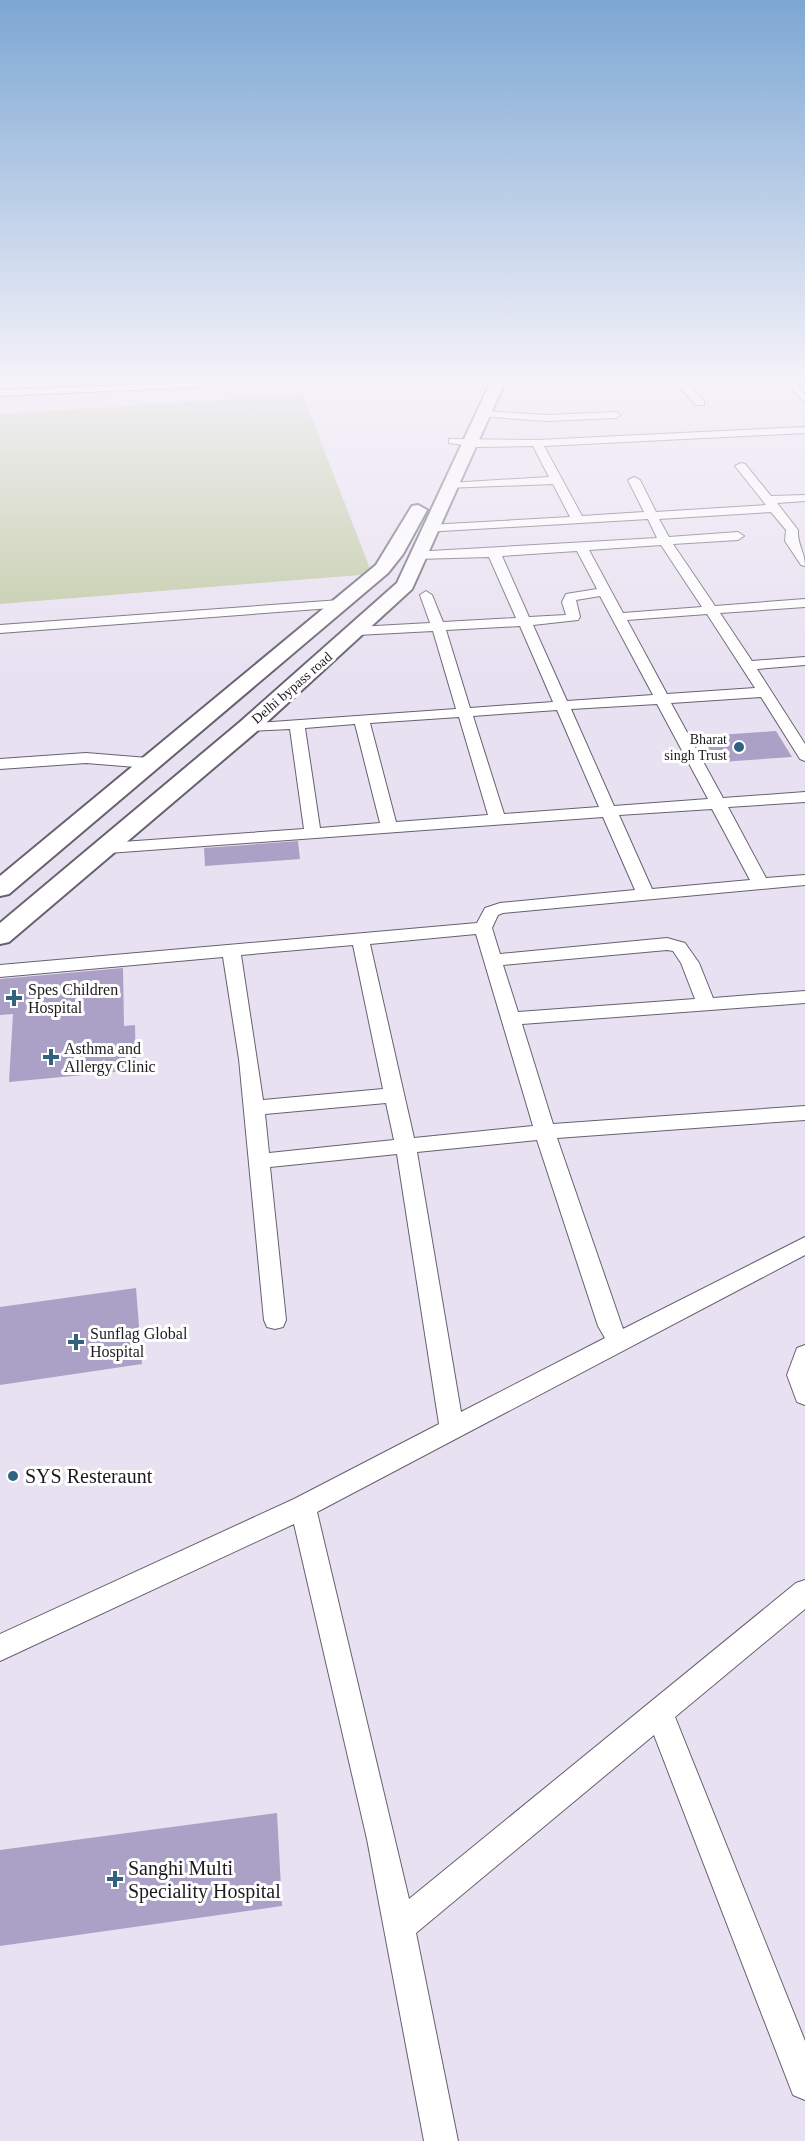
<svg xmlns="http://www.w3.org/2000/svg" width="805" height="2141" viewBox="0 0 805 2141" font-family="'Times New Roman',serif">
<rect width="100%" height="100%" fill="#e8e1f1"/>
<!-- green -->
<path fill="#bfc9a1" d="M303 395 372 574 0 604V414Z"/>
<!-- building -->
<path fill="#aba1c7" d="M776 731 792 757 707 763 692 737Z
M298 841 300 859 205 866 204 848Z
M123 968 124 1026 135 1025 136 1070 9 1082 13 1014 0 1015V979Z
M136 1288 142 1364 0 1385V1307Z
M277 1813 282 1906 0 1946V1850Z"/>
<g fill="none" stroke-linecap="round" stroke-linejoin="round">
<!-- street casing -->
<g stroke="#67616f" stroke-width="2">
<path id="street" d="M547 375H588L583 378 551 379Z
M669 375H679L704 401V405H696Z
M778 375H788L805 394V403Z
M202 382 203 384 198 387 0 396V390Z
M483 411 547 415 616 412 621 415 616 418 547 421 479 416 478 414Z
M805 427V433L544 446 582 516 644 512 628 480 634 477 640 480 656 512 766 505 735 466 741 463 745 464 771 496 805 495V501L777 503 798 530C797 544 805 552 805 566L801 565 785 541 786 530 771 512 659 519 669 537 738 532 744 536 738 540 673 544 715 606 805 599V607L720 613 752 661 805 657V665L757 669 805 744V761L800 759 761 697 671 703 723 798 805 792V802L728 807 766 878 805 875V885L503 913 498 915 492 928 500 954 667 938 685 943 699 963 713 998 805 991V1003L522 1024 553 1124 805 1106V1120L557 1138 623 1329 805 1237V1255L317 1512 409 1899 796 1583 805 1580V1609L675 1717 805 2041V2100L793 2095 654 1735 416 1933 458 2141H424L367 1839 294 1524 0 1661V1634L294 1499 439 1424 397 1154 270 1167 286 1320 283 1327 275 1329 267 1327 264 1320 239 1059 223 957 0 977V965L477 923 485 908 500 903 635 890 603 817 108 853 100 848 108 843 304 829 290 729 248 731 241 727 243 724 456 709 433 631 357 635 350 631 357 627 430 623 420 595 426 591 432 595 443 622 516 618 489 557 417 559 413 558V552L657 538 648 519 424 532 422 529 428 525 570 517 553 484 445 488V484L449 483 549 477 533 446 477 447 449 443V439L537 440ZM661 545 702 607 623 613 589 550ZM577 551 597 589 566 594 562 602 566 615 529 617 502 556ZM600 596 653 695 567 701 533 625 578 620 580 617 576 600ZM707 614 755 688 667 694 627 620ZM520 626 553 702 470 708 446 630ZM657 704 708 799 614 806 571 709ZM557 710 599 807 504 814 473 716ZM459 717 488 815 396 822 370 723ZM355 724 380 823 320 828 305 728ZM712 809 750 880 652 889 619 815ZM476 934 533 1126 414 1138 370 944ZM353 945 383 1089 263 1100 241 955ZM667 950 673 951 681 963 695 999 518 1012 503 965ZM386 1103 394 1140 269 1153 265 1114ZM537 1140 598 1326 605 1338 461 1412 417 1152Z
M340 600 347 604 345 607 0 633V625Z
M86 753 148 758 156 763 148 768 86 763 0 769V759Z
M805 1345V1405L797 1402 787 1375 797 1348Z"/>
</g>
<!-- secondary casing -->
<g stroke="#67616f" stroke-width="4">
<path id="secondary" d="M494 375H508L412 589 256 732 9 942 0 944V923L240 722 397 583Z
M418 505 427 510 403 554 388 573 9 894 0 896V876L376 565 412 506Z"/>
</g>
<!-- street -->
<use href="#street" fill="#fff" fill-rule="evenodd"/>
<!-- secondary -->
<use href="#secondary" fill="#fff" fill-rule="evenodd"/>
</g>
<!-- sky -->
<linearGradient id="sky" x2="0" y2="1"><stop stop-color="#7ca7d3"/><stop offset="0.56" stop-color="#f5f2f9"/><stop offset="1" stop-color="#f5f2f9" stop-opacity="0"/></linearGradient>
<rect width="805" height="674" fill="url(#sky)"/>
<!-- markers -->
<g fill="#316280" stroke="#fff" stroke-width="2">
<circle cx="739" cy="747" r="6"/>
<path d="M11 989h6v6h6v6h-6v6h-6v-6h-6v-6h6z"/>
<path d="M48 1048h6v6h6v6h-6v6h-6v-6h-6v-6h6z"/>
<path d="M73 1333h6v6h6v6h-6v6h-6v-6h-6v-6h6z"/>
<circle cx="13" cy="1476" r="6"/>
<path d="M112 1870h6v6h6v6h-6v6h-6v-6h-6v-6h6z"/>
</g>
<g text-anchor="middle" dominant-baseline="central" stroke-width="6" stroke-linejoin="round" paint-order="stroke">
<!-- far-street labels -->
<g font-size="14" fill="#1c1a1f" stroke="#fff">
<text transform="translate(292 688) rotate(-41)">Delhi bypass road</text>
</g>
<!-- far-poi labels -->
<g font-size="14" fill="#1c1a1f" stroke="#fff" text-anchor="end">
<text x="727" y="739">Bharat<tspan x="727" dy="16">singh Trust</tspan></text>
</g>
<!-- poi labels -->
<g font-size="16" fill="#1c1a1f" stroke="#fff" text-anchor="start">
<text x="28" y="989">Spes Children<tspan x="28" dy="18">Hospital</tspan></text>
<text x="64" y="1048">Asthma and<tspan x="64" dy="18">Allergy Clinic</tspan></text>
<text x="90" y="1333">Sunflag Global<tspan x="90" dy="18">Hospital</tspan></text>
</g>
<!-- near-poi labels -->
<g font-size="20" fill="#1c1a1f" stroke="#fff" text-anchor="start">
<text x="25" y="1476">SYS Resteraunt</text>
<text x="128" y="1868">Sanghi Multi<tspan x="128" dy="23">Speciality Hospital</tspan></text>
</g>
</g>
</svg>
